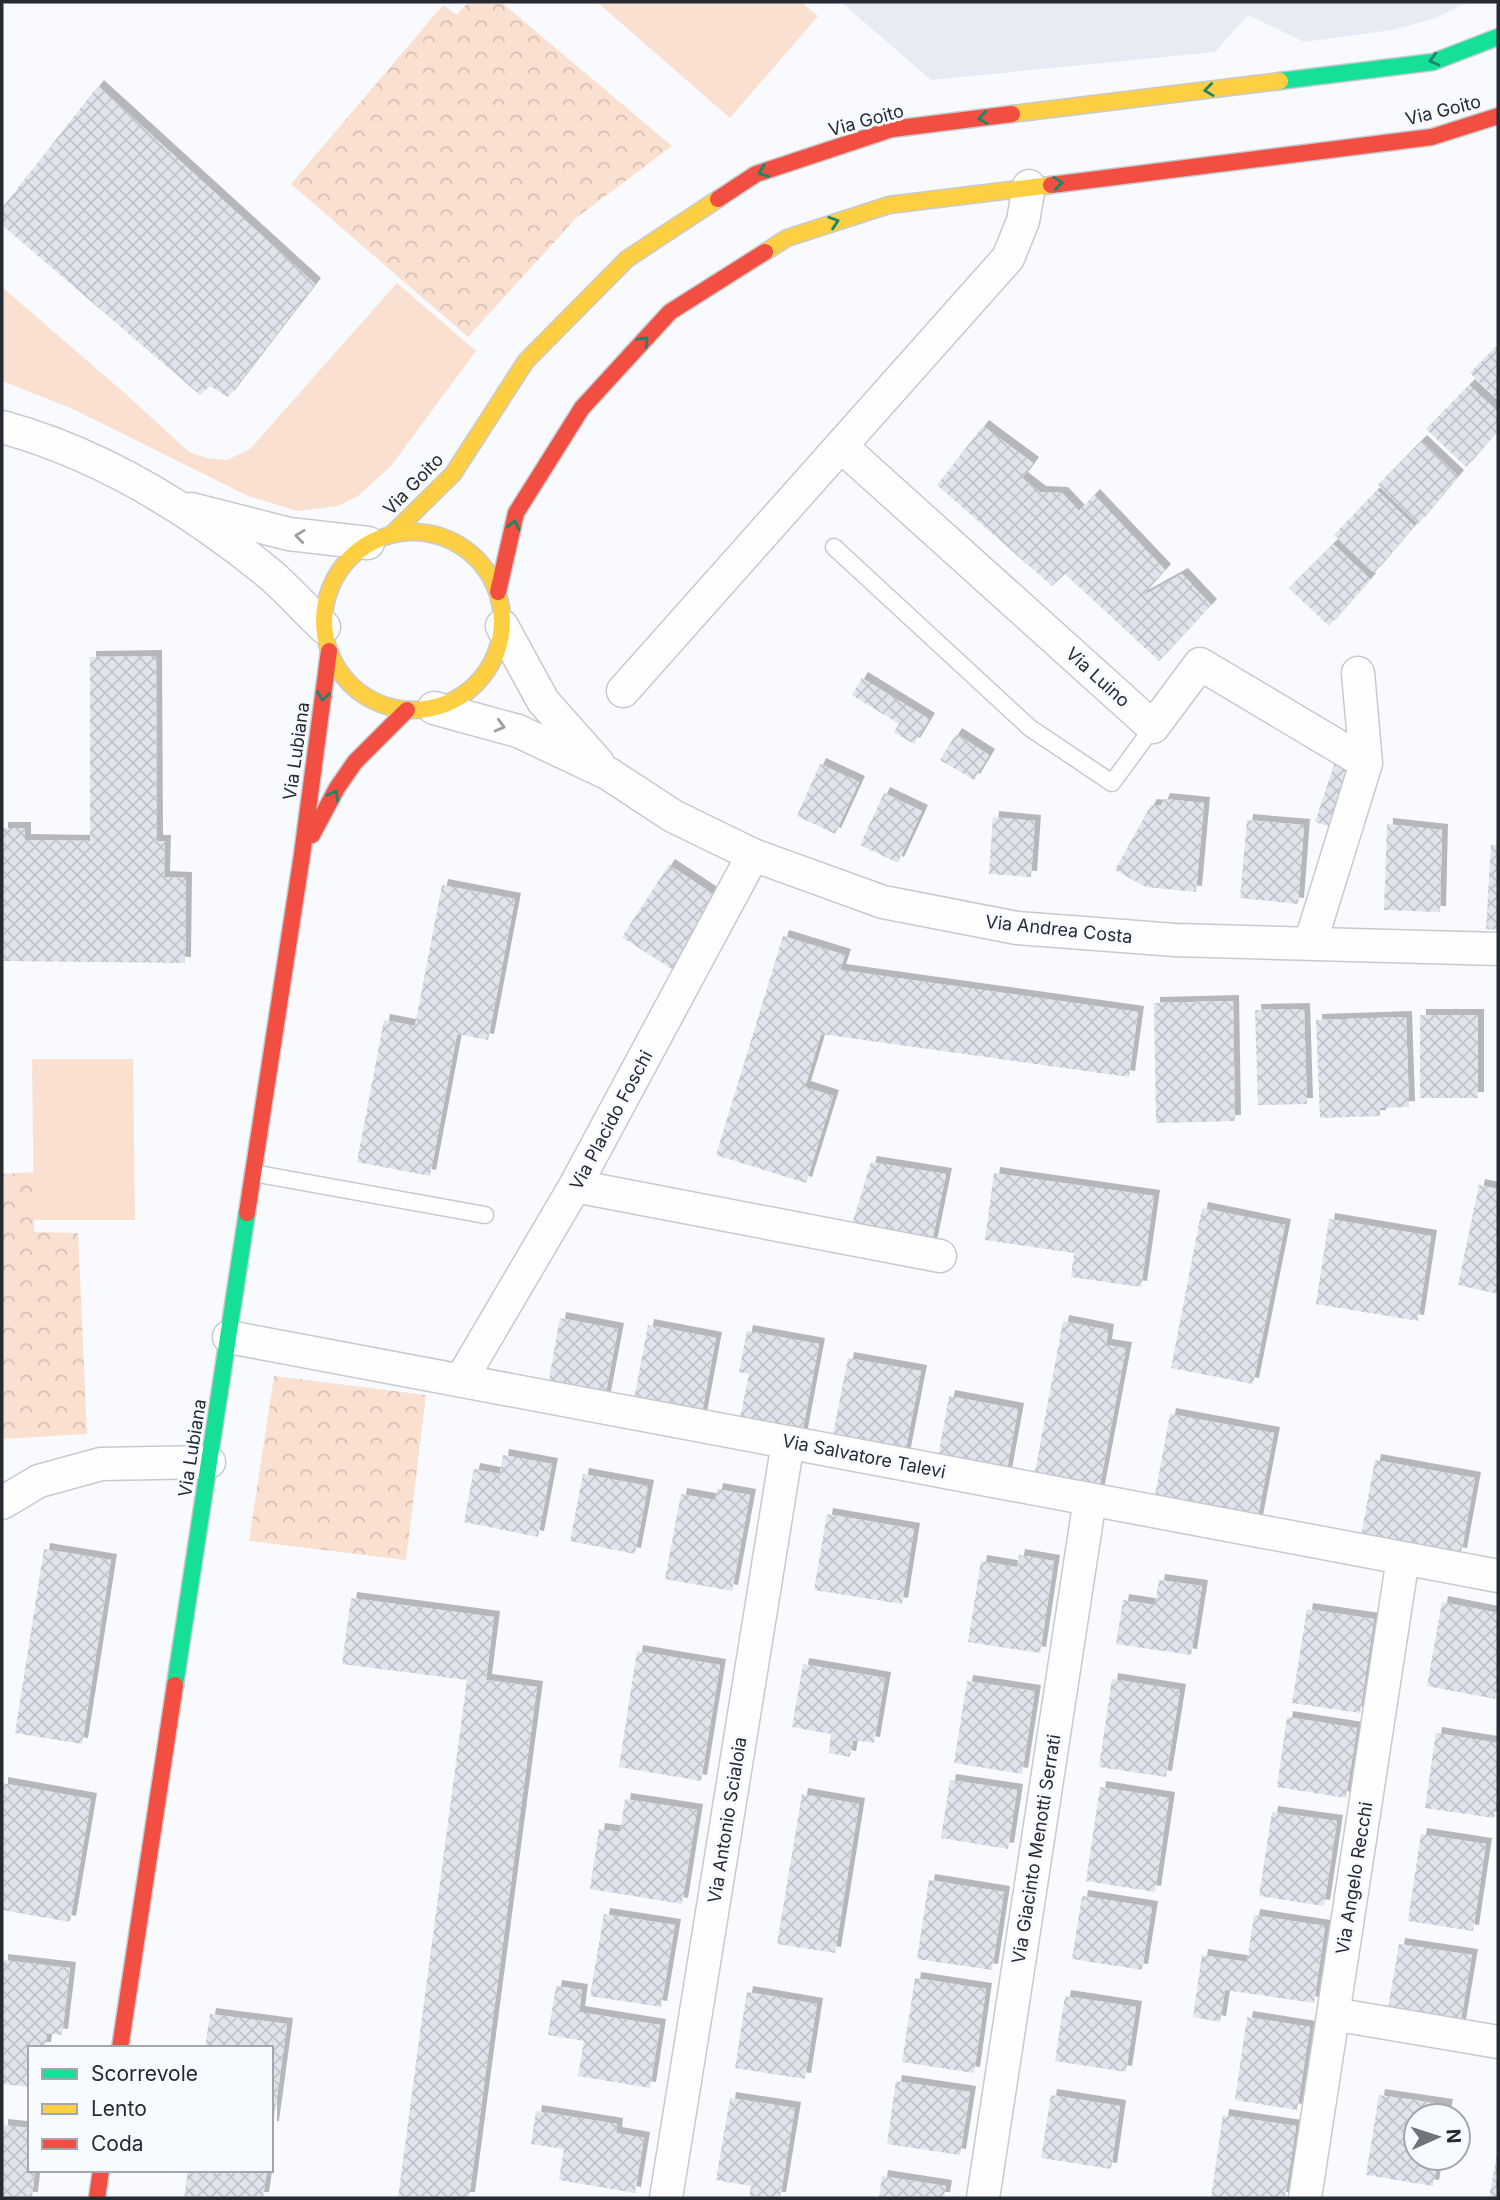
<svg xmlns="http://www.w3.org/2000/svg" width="1500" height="2200" viewBox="0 0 1500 2200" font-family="Inter,sans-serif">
<defs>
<pattern id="park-crowns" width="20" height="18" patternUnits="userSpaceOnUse" patternTransform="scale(1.75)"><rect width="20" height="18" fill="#fae0d0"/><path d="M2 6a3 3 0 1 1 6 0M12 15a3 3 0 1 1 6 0" fill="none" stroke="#d6c0b3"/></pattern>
<pattern id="building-cross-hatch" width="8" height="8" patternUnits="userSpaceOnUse" patternTransform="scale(1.75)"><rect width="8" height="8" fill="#e0e4eb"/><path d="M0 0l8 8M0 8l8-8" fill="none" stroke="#c0c4ca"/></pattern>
<filter id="shadow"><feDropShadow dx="6" dy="-6" stdDeviation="0" flood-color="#0004"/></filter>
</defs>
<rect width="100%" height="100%" fill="#f8fafd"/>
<!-- built -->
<path fill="#e7ecf4" d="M841 2H1469L1433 19 1392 30 1304 42 1248 15 1215 52 931 80Z"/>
<!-- grass -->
<path fill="#fae0d0" d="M597 2H801L818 16 730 118Z
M397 283 476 351 391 466 358 496 338 506 298 511 248 496 71 408 2 381V287L128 396 189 452 206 458 227 460 250 449Z
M32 1059H133L135 1220H34Z"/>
<!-- park -->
<path fill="url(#park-crowns)" d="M468 2H501L672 146 576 218 468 337 291 184 443 5 457 15Z
M34 1172V1232L78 1233 87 1434 2 1439V1174Z
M274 1376 426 1395 406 1560 249 1541Z"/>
<!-- building -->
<path fill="url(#building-cross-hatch)" filter="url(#shadow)" d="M98 86 315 284 228 397 210 386 200 395 2 225V208Z
M1498 345V400L1470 373Z
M1469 385 1498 412V430L1466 467 1426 429Z
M983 426 1033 463 1022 478 1040 492 1062 493 1079 511 1094 495 1165 570 1142 596 1182 574 1211 605 1159 661 1065 574 1052 586 937 485Z
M1421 441 1458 476 1418 524 1378 485Z
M1377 490 1414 526 1374 573 1334 535Z
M1333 544 1370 579 1329 626 1289 588Z
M156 656 157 841H165L164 877 186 878 185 963 2 961V828H25V840L90 841V657Z
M862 678 929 719 914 744 894 732 899 724 852 695Z
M956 734 989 755 974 780 940 760Z
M1335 762 1361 778 1343 831 1315 822Z
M820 764 859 782 835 834 797 816Z
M884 793 922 811 898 863 860 845Z
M1164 799 1204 803 1196 892 1146 887 1115 870 1151 805 1161 806Z
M993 817 1035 821 1031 877 989 874Z
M1247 820 1304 825 1298 904 1240 898Z
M1387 824 1442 830 1440 912 1384 910Z
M1491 845H1498V930L1486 929Z
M669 865 719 898 673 970 622 937Z
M442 885 515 899 488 1040 457 1034 430 1176 357 1162 384 1020 415 1026Z
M783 936 845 955 840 970 1138 1012 1129 1077 821 1034 805 1087 833 1096 806 1183 716 1155Z
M1233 1001 1235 1121 1156 1123 1154 1003Z
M1304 1009 1307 1104 1258 1105 1255 1010Z
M1420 1015H1478V1098H1420Z
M1406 1017 1409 1107 1380 1108V1116L1320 1118 1316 1020Z
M871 1162 946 1174 929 1256 847 1241Z
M994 1173 1154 1196 1141 1287 1071 1277 1074 1253 985 1240Z
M1479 1185 1498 1189V1294L1458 1285Z
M1202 1208 1285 1225 1253 1384 1171 1368Z
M1329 1219 1431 1236 1418 1321 1316 1304Z
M560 1318 618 1329 604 1402 547 1391Z
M1063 1321 1108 1330 1106 1345 1126 1348 1097 1500 1032 1488Z
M648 1325 716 1338 700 1423 632 1410Z
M747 1331 819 1344 801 1439 740 1418 749 1374 739 1372Z
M848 1358 921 1371 904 1458 831 1444Z
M949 1396 1018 1409 1005 1480 936 1468Z
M1170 1414 1274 1433 1257 1521 1154 1501Z
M503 1455 552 1464 538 1537 464 1522 474 1469 500 1474Z
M1375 1460 1475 1478 1461 1554 1361 1536Z
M583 1474 648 1486 635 1554 570 1541Z
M717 1489 750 1495 732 1591 665 1579 681 1494 715 1500Z
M827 1514 914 1529 902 1604 814 1590Z
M44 1549 111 1560 82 1744 15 1733Z
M1019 1555 1054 1561 1040 1653 968 1642 981 1561 1017 1567Z
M1159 1580 1202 1586 1191 1655 1116 1644 1123 1600 1155 1605Z
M351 1598 494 1617 486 1680 537 1687 469 2198H398L467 1680 342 1664Z
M1442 1602 1498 1613V1681L1495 1699 1427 1686Z
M1307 1609 1374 1619 1360 1713 1292 1703Z
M637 1651 720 1665 701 1781 619 1767Z
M803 1664 885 1678 874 1743 853 1740 850 1757 829 1753 831 1734 792 1727Z
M1112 1679 1180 1690 1166 1777 1099 1767Z
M967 1681 1035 1691 1022 1774 954 1763Z
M1287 1717 1357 1728 1346 1798 1277 1787Z
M1436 1733 1498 1743V1787L1494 1818 1425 1808Z
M950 1780 1017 1790 1008 1849 941 1838Z
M2 1783 91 1799 70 1922 2 1910Z
M1100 1787 1169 1798 1155 1892 1086 1881Z
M802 1794 859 1804 835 1953 777 1944Z
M625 1799 697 1810 682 1904 590 1889 599 1829 620 1832Z
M1272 1812 1337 1821 1324 1906 1259 1896Z
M1421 1834 1486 1844 1473 1931 1408 1921Z
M929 1880 1004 1892 992 1970 917 1959Z
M1082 1896 1152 1907 1142 1970 1072 1959Z
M604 1914 675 1925 661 2007 590 1996Z
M1254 1915 1325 1926 1314 2003 1225 1990 1220 2022 1193 2017 1202 1955 1247 1962Z
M1399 1944 1472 1955 1460 2025 1387 2014Z
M2 1960 70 1968 62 2035 47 2033 45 2048H30V2087L2 2084Z
M915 1978 986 1989 974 2073 902 2062Z
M556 1986 582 1990 579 2012 660 2025 650 2088 578 2076 584 2041 548 2035Z
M747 1992 817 2004 805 2079 735 2068Z
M1065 1996 1136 2007 1126 2072 1055 2061Z
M210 2014 287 2024 273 2127H271V2048H205Z
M1247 2017 1310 2027 1297 2110 1235 2100Z
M896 2081 970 2092 960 2155 887 2144Z
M1051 2095 1120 2106 1111 2169 1041 2158Z
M1379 2095 1447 2105 1445 2116H1416V2158H1438L1433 2186 1366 2175Z
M730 2098 795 2108 780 2198 749 2197 751 2186 716 2180Z
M536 2111 617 2124 616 2133 644 2138 635 2193 559 2180 564 2149 531 2144Z
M1223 2115 1296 2126 1285 2198H1211Z
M2 2125 30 2128V2170H35L32 2198H2Z
M1497 2154 1498 2198H1489Z
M188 2170H267L263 2198H184Z
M882 2176 946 2186 944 2198H879Z"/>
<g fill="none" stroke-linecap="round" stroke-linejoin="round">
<!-- lane casing -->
<g stroke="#c6cacf" stroke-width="19">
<path id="lane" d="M834 547 1030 728 1112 783 1153 727
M253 1173 485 1215"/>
</g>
<!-- street casing -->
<g stroke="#c6cacf" stroke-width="35">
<path id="street" d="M2 427C101 454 192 510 271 575 289 591 306 610 324 627
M841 446 1153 727 1200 664 1366 763
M191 509 289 534 368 543
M502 626 543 701 598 763
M623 691 1008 258 1023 221 1029 186
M434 708 518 731 609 774 673 816 753 855 883 902 1017 928 1175 940 1498 949
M1310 944 1366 763 1358 673
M575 1186 940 1256
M229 1337 1498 1576
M461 1380 575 1186 753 855
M2 1503 39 1481 101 1464 209 1462
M1333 2014 1498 2042
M666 2198 788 1442
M983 2198 1090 1499
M1305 2198 1403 1558"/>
</g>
<!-- fast casing -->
<g stroke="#c6cacf" stroke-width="19">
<path id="fast" d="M1280 81 1433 62 1498 37
M175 1685 247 1213"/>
</g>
<!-- slow casing -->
<g stroke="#c6cacf" stroke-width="19">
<path id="slow" d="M1012 114 1280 81
M765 252 787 238 889 205 1051 185
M324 621a89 89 0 1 1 178 0a89 89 0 1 1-178 0Z
M393 533 453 474 526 361 627 259 718 199"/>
</g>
<!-- jam casing -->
<g stroke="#c6cacf" stroke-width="19">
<path id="jam" d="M1051 185 1432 137 1498 116
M718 199 756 174 892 129 1012 114
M498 592 516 513 582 408 670 312 765 252
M312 835 337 788 355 762 407 710
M247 1213 302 855 329 651
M120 2048 175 1685
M97 2198 101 2170"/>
</g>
<!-- lane -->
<use href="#lane" stroke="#fefeff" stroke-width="16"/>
<!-- street -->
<use href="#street" stroke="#fefeff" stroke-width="32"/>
<!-- fast -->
<use href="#fast" stroke="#16e098" stroke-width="16"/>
<!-- slow -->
<use href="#slow" stroke="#ffcf43" stroke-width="16"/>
<!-- jam -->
<use href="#jam" stroke="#f24e42" stroke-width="16"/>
</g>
<!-- one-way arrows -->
<defs><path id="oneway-chevron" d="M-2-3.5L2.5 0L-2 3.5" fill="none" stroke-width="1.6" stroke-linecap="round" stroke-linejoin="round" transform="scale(1.75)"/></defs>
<g stroke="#1e8566">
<use href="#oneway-chevron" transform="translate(1434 60) rotate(165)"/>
<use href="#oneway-chevron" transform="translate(1209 90) rotate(173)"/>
<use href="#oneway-chevron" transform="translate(983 118) rotate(173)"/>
<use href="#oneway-chevron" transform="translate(763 172) rotate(159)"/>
<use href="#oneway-chevron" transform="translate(1058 183) rotate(-7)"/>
<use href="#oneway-chevron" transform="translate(834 222) rotate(-18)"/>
<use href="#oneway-chevron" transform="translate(644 341) rotate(-47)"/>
<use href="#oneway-chevron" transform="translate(514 525) rotate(-77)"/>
<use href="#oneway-chevron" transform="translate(323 696) rotate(98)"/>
<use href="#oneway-chevron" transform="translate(334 795) rotate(-61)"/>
</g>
<g stroke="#9c9fa3">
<use href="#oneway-chevron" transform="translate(300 536) rotate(-173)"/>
<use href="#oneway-chevron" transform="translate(500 726) rotate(15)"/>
</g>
<g text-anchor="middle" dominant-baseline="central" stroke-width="6" stroke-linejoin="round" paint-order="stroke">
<!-- street labels -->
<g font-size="18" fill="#252a33" stroke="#f7fafe">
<text transform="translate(1443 110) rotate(-14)">Via Goito</text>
<text transform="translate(866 120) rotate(-15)">Via Goito</text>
<text transform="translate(413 484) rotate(-46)">Via Goito</text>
<text transform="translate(1098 677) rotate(42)">Via Luino</text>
<text transform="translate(296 751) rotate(-82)">Via Lubiana</text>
<text transform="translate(1059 929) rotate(6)">Via Andrea Costa</text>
<text transform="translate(611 1120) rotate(-62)">Via Placido Foschi</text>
<text transform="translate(192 1448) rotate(-81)">Via Lubiana</text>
<text transform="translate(864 1456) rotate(11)">Via Salvatore Talevi</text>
<text transform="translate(727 1820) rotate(-81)">Via Antonio Scialoia</text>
<text transform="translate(1036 1849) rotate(-81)">Via Giacinto Menotti Serrati</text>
<text transform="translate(1354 1878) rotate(-81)">Via Angelo Recchi</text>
</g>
</g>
<!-- border -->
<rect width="1500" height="2200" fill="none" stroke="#252a33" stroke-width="7"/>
<!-- legend -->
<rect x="28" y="2046" width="245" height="126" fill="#f7fafe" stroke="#a3a7ad" stroke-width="2"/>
<rect x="42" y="2069" width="35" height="10" fill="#16e098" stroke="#a3a7ad" stroke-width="2"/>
<text x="91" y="2081" font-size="21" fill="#252a33">Scorrevole</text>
<rect x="42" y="2104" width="35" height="10" fill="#ffcf43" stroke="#a3a7ad" stroke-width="2"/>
<text x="91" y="2116" font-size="21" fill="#252a33">Lento</text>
<rect x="42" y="2139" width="35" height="10" fill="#f24e42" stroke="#a3a7ad" stroke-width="2"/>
<text x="91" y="2151" font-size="21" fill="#252a33">Coda</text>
<!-- north arrow -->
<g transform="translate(1437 2137) rotate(87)"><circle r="33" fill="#f7fafe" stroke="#a3a7ad" stroke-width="2"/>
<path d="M0-5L12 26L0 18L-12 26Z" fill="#6f737a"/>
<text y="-10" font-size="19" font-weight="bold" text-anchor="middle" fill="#252a33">N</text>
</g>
</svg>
